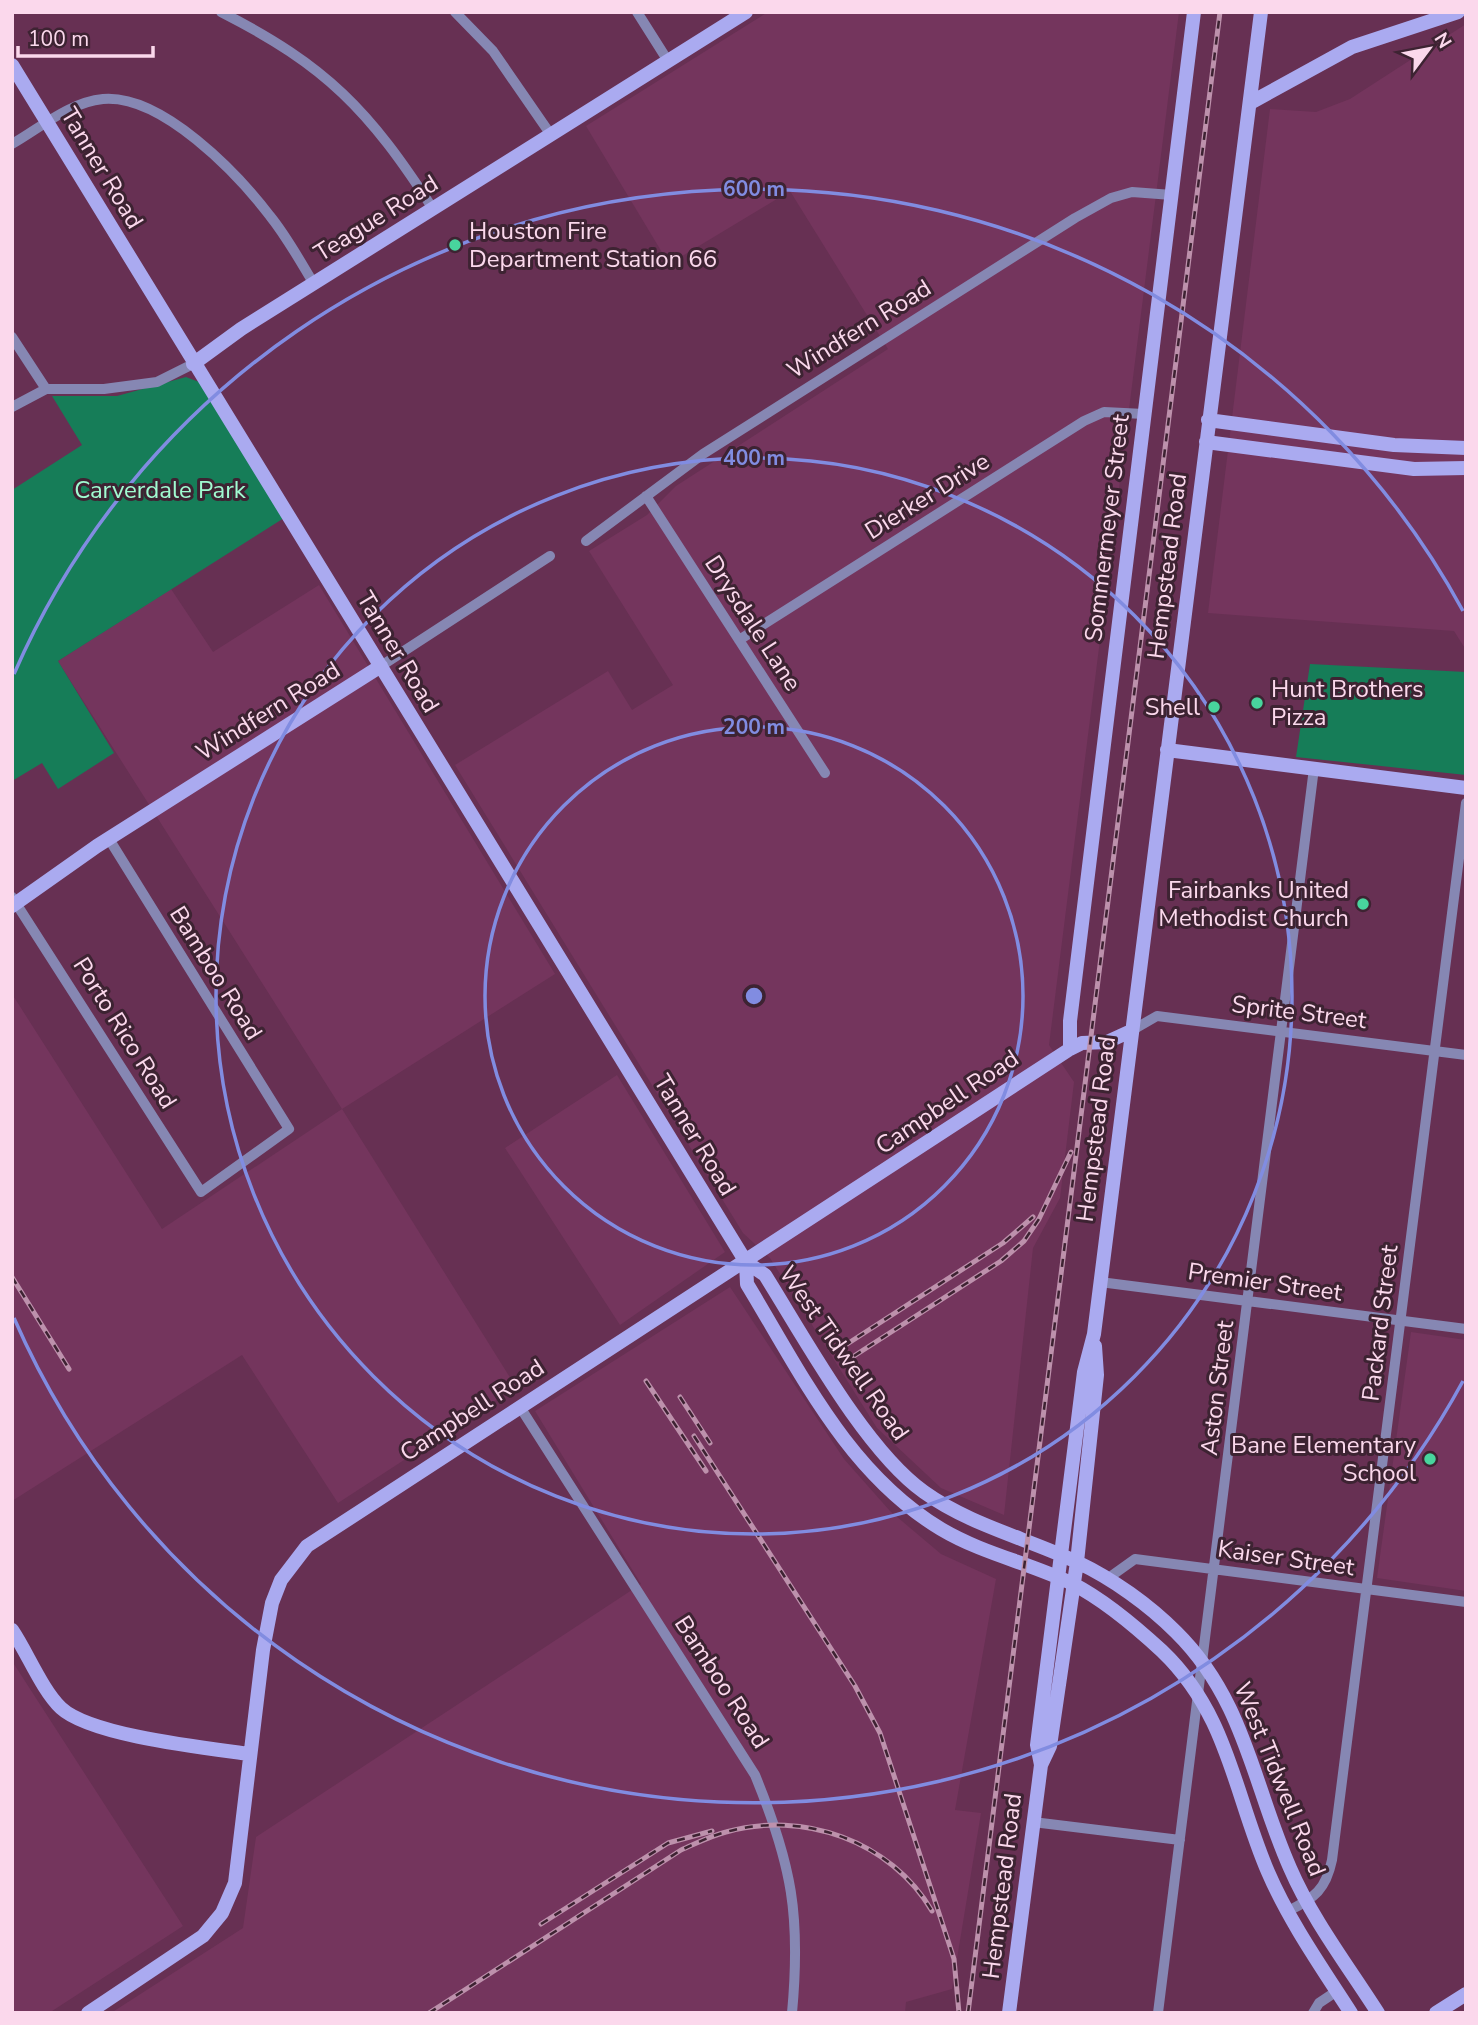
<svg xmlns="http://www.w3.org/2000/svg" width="1478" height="2025" viewBox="0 0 1478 2025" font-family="'Nunito Sans',sans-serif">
<rect width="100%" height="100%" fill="#673053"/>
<!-- built -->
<path fill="#74355d" d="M768 12H1179L1049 1045 1074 1082 1060 1198 1033 1248 1004 1515 941 1488 877 1428 770 1258 743 1233 455 765 608 671 632 710 673 685 589 551 647 515 676 486 888 349 790 191 669 264 586 126Z
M1466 24V650L1454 631 1208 613 1270 109 1316 112 1350 99Z
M319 585 555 974 342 1109 516 1387 338 1503 242 1355 12 1501V994L162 1229 342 1109 58 661 171 589 213 652Z
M617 1075 725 1252 620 1325 505 1148Z
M730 1287 844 1459 890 1511 941 1554 996 1579 955 1810 981 1813 952 1989 906 2002 905 2013H111L243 1928 256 1837 641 1584 535 1411Z
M1411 1332 1466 1340V1591L1377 1578Z
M12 1661 183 1926 49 2013H12Z"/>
<!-- green -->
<path fill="#167d58" d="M186 377 199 382 284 518 58 661 114 753 58 789 42 763 12 781V490L82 445 52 396H117Z
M1310 664 1466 672V775L1296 757Z"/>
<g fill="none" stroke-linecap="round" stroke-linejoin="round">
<!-- street -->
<path stroke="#8687b3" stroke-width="10" d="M221 12C327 66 369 110 433 209
M455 12 493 51 551 135
M637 12 668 61
M12 144C40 128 70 102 103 99 162 94 238 174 270 216 287 237 300 261 314 284
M12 337 46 389
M12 407 46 389H104L157 382 193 364
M646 496 825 773
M586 541 703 454 1075 218 1111 198 1132 192 1172 195
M739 640 1084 421 1104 412 1144 414
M381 666 550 556
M12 897 201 1192 289 1129 109 839
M1131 1031 1157 1016 1466 1055
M1100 1282 1466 1329
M520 1407 755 1775C792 1865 801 1916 792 2013
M1107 1579 1135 1559 1466 1602
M1033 1822 1180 1840
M1288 1911C1315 1898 1326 1889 1332 1860L1466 803
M1158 2013 1314 768
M1313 2013 1319 2003 1337 1991"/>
<!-- secondary -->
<path stroke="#aaaaf0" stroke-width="14" d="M12 65 746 1262 765 1275C804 1337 865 1450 924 1492 970 1525 1026 1538 1077 1562 1113 1579 1149 1605 1176 1632 1245 1700 1253 1785 1290 1868 1312 1919 1348 1966 1378 2013
M1250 103 1352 47 1458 12
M193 364 241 329 746 12
M1208 420 1394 445 1466 448
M1206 442 1414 469 1466 468
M1167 750 1466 788
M12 906 97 846 381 666
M1070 1049V1021L1194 12
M746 1262 747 1284C801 1373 848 1473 941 1529 983 1554 1030 1563 1073 1584 1104 1600 1136 1627 1162 1651 1228 1714 1234 1793 1268 1872 1289 1921 1322 1968 1351 2013
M12 1630C27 1652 42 1690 61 1708 91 1736 207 1748 250 1754
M1041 1765 1037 1745 1084 1372 1094 1334 1261 12
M88 2013 203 1936 222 1913 235 1883 263 1650 272 1603 281 1580 307 1546 1070 1049 1082 1043 1107 1042 1131 1031
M1009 2013 1041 1765 1050 1746 1077 1562 1097 1375 1095 1346
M1436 2013 1466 1994"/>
<!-- rail casing -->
<g stroke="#bd91ac" stroke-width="5">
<path id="rail" d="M12 1277 69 1369
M844 1346 1003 1243 1033 1217
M854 1356 1001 1261 1024 1241 1039 1219 1071 1152
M646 1381 706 1471
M680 1397 710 1443
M694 1436 855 1686 880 1733 954 1959 959 2013
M541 1924 668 1843 712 1831
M429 2013 681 1850C695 1844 710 1836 726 1832 803 1810 891 1841 932 1911
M968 2013 1220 12"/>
</g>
<!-- rail -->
<use href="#rail" stroke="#3d2332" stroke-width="2.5" stroke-dasharray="8" stroke-linecap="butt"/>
</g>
<!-- distance rings -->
<g fill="none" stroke="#818ce1" stroke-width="3.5">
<circle cx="754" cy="996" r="269"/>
<circle cx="754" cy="996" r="538"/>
<path d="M1463 1381A807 807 0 0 1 14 1318M14 674A807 807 0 0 1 1463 611"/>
</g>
<!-- markers -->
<g fill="#48d49d" stroke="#3d2332" stroke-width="2.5">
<circle cx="455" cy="245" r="7"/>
<circle cx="1257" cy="703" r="7"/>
<circle cx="1214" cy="707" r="7"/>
<circle cx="1363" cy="904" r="7"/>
<circle cx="1430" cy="1459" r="7"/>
</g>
<g text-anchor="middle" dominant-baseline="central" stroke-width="6" stroke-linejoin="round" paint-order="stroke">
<!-- street labels -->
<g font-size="24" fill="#fbd8ec" stroke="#3d2332">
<text transform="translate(102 168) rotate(59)">Tanner Road</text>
<text transform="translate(376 218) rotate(-32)">Teague Road</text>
<text transform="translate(859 329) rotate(-32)">Windfern Road</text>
<text transform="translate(927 496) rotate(-32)">Dierker Drive</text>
<text transform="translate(1107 528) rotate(-83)">Sommermeyer Street</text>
<text transform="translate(1167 566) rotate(-83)">Hempstead Road</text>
<text transform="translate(753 623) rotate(57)">Drysdale Lane</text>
<text transform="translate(398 652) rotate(59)">Tanner Road</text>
<text transform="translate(268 711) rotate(-32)">Windfern Road</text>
<text transform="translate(216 973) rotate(58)">Bamboo Road</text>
<text transform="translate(1299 1012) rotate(7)">Sprite Street</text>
<text transform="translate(125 1033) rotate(58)">Porto Rico Road</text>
<text transform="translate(947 1102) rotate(-34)">Campbell Road</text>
<text transform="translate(1096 1129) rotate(-83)">Hempstead Road</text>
<text transform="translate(695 1135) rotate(59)">Tanner Road</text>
<text transform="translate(1265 1282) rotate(8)">Premier Street</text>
<text transform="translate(1380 1323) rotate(-83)">Packard Street</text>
<text transform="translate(844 1353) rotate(55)">West Tidwell Road</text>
<text transform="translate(1217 1388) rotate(-83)">Aston Street</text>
<text transform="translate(472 1410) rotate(-33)">Campbell Road</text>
<text transform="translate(1286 1558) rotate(8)">Kaiser Street</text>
<text transform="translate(722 1682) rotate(57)">Bamboo Road</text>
<text transform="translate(1280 1779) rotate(68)">West Tidwell Road</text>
<text transform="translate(1002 1886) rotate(-83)">Hempstead Road</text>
</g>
<!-- poi labels -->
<g font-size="24" fill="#fbd8ec" stroke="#3d2332" text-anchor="end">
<text x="469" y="231" text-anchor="start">Houston Fire<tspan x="469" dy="28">Department Station 66</tspan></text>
<text x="1271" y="689" text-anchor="start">Hunt Brothers<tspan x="1271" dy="28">Pizza</tspan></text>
<text x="1200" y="707">Shell</text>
<text x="1349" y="890">Fairbanks United<tspan x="1349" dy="28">Methodist Church</tspan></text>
<text x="1416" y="1445">Bane Elementary<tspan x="1416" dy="28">School</tspan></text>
</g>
<!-- park labels -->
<g font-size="24" fill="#a0fbd1" stroke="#3d2332">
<text x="160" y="490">Carverdale Park</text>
</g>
</g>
<circle cx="754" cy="996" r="10" fill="#818ce1" stroke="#3d2332" stroke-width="3.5"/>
<g font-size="21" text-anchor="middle" font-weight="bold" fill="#818ce1" stroke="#3d2332" stroke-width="6" stroke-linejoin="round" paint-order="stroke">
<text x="754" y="196">600 m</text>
<text x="754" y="465">400 m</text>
<text x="754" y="734">200 m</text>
</g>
<!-- border -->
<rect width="1478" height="2025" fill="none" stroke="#fbd8ec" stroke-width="28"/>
<!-- north arrow -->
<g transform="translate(1429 49) rotate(58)" stroke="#3d2332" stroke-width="5" paint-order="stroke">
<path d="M0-5L12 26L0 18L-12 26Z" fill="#fbd8ec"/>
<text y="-10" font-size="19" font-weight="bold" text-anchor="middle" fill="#fbd8ec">N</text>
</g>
<!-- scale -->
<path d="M18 46v10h135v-10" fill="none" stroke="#fbd8ec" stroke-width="3.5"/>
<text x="28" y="46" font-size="21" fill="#fbd8ec" stroke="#3d2332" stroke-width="5" paint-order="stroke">100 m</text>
</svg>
